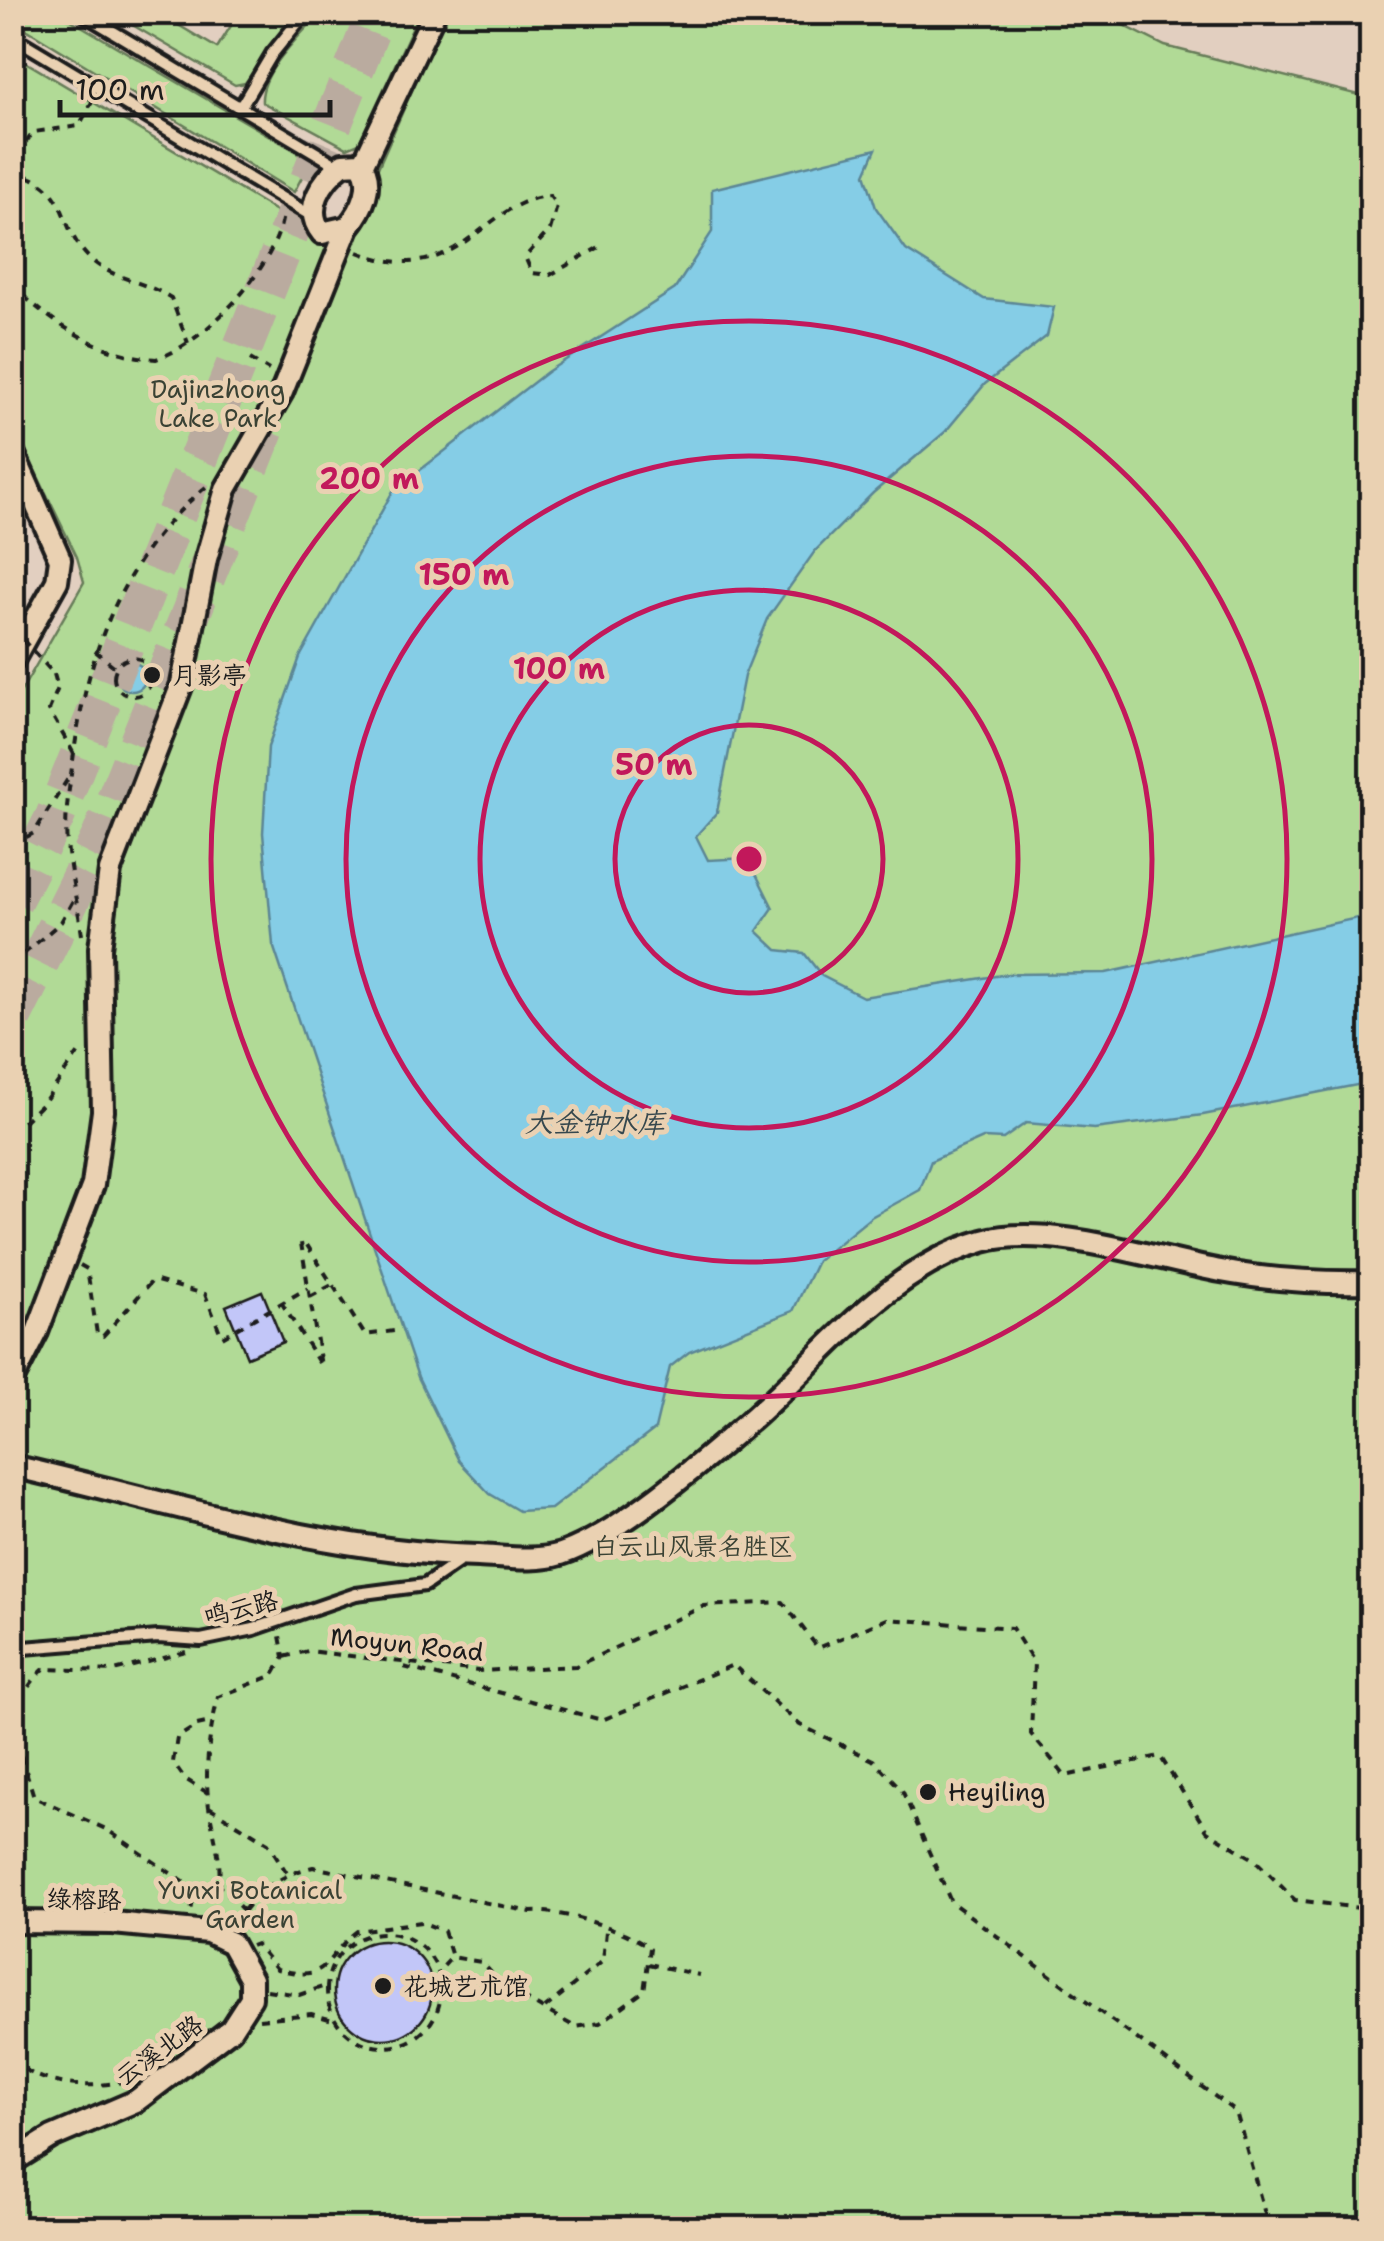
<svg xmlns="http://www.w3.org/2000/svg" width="1384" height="2241" viewBox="0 0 1384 2241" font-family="'Shantell Sans','LXGW WenKai TC',sans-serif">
<rect width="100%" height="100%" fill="#e2cfc0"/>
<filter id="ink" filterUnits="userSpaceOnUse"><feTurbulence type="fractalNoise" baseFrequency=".01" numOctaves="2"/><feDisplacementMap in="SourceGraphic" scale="20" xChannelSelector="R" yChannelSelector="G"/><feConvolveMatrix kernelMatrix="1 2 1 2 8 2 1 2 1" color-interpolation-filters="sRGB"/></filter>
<g filter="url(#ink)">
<!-- green -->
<path fill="#b1da96" stroke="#667b59" stroke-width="2.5" d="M321 12 419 13 359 143 347 148 262 102C260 71 302 34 321 12Z
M12 13H59L311 160 294 192 13 21Z
M112 13H158L217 48 239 13H296L245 83 235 85Z
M446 13H1099L1165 46 1371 98V2228H13L12 707 84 582 77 557 13 425 12 54 348 254 370 205 377 170Z"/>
<!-- water -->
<path fill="#85cde6" stroke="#5b8695" stroke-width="2.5" d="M876 149 865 174 876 208 906 250 984 299 1054 307 1047 336 985 384 945 432 873 493 815 551 767 619 744 676 717 812 696 836 708 860 748 858 773 908 757 931 777 950 804 953 822 976 863 997 1008 974 1106 973 1371 915V1087L1362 1084 1203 1115 1094 1129 1026 1123 1003 1139 983 1138 931 1161 920 1190 871 1217 817 1261 793 1311 689 1352 670 1367 655 1429 551 1509 519 1511 490 1494 459 1461 418 1377 273 945 263 833 268 747 300 657 393 491 547 372 675 289 712 232V189Z
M118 677a14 14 0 1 1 28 0a14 14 0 1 1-28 0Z"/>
<!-- building -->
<path fill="#c2c6f8" stroke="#1c1c1c" stroke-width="2.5" d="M262 1291 283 1342 247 1357 226 1306Z
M334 1990a49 49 0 1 1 98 0a49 49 0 1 1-98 0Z"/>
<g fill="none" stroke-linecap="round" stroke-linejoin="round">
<!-- highway-tunnel -->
<path stroke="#baab9f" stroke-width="40" stroke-dasharray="40 20" stroke-linecap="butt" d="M12 901 55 817 377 12
M12 1017 102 835 267 423"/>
<!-- lane casing -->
<g stroke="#1c1c1c" stroke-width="18">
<path id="lane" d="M80 12 338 166
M12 36 315 218
M240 108 272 54 306 12
M12 1649 158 1637 201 1640 254 1629 356 1594 425 1585 464 1558"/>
</g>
<!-- street casing -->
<g stroke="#1c1c1c" stroke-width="28">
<path id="street" d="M360 163C376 183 362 210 348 227L322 233C302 209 323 179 343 164Z
M362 166 435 12
M12 450 60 559 57 581 12 662
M12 1381 37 1332 93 1185 103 1111 100 948 110 870 182 684 206 559 226 489 282 392 348 227
M12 1466C166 1501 320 1552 478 1556 505 1557 536 1562 561 1554 616 1536 701 1463 746 1424 820 1361 885 1269 983 1241 1049 1223 1154 1259 1221 1271 1269 1280 1323 1283 1372 1282
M12 1922 113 1923 208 1932 231 1943 251 1979V1998L231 2029 136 2101 52 2137 12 2162"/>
</g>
<!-- path -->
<path stroke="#1c1c1c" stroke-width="4" stroke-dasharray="8 8" stroke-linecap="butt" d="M12 171C69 186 56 216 82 250 104 279 142 279 171 298L188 343
M21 173 22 147 34 132 79 126 93 100
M358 252C460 292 482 200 550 196L557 206 550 230 525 257 532 273 550 275 601 246
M12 285C52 324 100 355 156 359 205 344 278 265 283 213
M250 359 269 370
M95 651 115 667
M114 677a19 19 0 1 1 38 0a19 19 0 1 1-38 0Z
M54 674 58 688 49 710 74 754
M12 845 34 833 69 777
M82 935C78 905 70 875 67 844 64 814 70 783 74 753 88 650 124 554 207 486
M12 941 15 961
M12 964 61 922 76 895
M12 1133 44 1102 82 1048
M80 1265 87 1269 97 1334 103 1336 153 1280 205 1294 222 1337 308 1288
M310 1297 332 1285
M281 1302 321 1366 301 1243 305 1242 365 1335 394 1331
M186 1652 114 1671 44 1669C0 1711 19 1746 34 1797L106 1829 194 1889 191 1913
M284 1657 308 1651 478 1671 576 1666 704 1606 783 1602 818 1648 887 1619 1012 1628 1034 1663 1031 1734 1065 1776 1160 1756 1207 1831 1254 1859 1295 1900 1360 1908 1372 1926
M404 1667 602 1720 733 1665 800 1725 873 1760 902 1790 951 1902 1236 2112 1269 2228
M208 1793 185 1779 173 1762 177 1738 197 1725 211 1722
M209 1807 268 1843 287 1873
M244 1911 219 1886C222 1858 213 1834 209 1807 204 1768 209 1735 218 1697L274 1675 284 1657 280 1636
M236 1925C249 1894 282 1874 313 1867L531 1912C558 1909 629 1930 650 1948L644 1991 600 2023 575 2027 505 1987 481 1962 452 1957
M327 1990a57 57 0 1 1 114 0a57 57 0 1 1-114 0Z
M251 1946 256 1944 277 1969C331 1984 322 1958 357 1931L421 1922 444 1931 452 1957 439 1971
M649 1964 699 1975
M267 1990 299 1995 325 1986
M545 2008 603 1961 606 1931
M259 2019 311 2014 333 2020
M12 2060C45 2089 91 2089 132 2080"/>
<!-- lane -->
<use href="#lane" stroke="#ead1b2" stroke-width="10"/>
<!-- street -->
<use href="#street" stroke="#ead1b2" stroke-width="20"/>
<!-- path-bridge -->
<path stroke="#1c1c1c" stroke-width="4" stroke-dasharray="8 8" stroke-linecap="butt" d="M12 628 54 674"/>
</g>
</g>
<!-- distance rings -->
<g fill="none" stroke="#c2185b" stroke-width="5">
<circle cx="749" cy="859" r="134"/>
<circle cx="749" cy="859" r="269"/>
<circle cx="749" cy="859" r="403"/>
<circle cx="749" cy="859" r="538"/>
</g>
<!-- markers -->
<g fill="#1c1c1c" stroke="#ead1b2" stroke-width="4">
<circle cx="152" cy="675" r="10"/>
<circle cx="928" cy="1792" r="10"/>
<circle cx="383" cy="1986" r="10"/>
</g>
<g text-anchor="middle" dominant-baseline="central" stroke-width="10" stroke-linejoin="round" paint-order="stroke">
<!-- park labels -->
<g font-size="25" fill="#3a4234" stroke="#ead1b2">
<text x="218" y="389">Dajinzhong<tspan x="218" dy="29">Lake Park</tspan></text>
<text x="693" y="1546">白云山风景名胜区</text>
<text x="250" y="1890">Yunxi Botanical<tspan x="250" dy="29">Garden</tspan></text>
</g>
<!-- poi labels -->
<g font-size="25" fill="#1c1c1c" stroke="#ead1b2" text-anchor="start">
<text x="172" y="675">月影亭</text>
<text x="948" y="1792">Heyiling</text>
<text x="403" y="1986">花城艺术馆</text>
</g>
<!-- street labels -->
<g font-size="25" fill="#1c1c1c" stroke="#ead1b2">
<text transform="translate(241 1608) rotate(-14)">鸣云路</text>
<text transform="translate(407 1644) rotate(6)">Moyun Road</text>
<text transform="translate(84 1899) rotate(1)">绿榕路</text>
<text transform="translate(159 2050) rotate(-36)">云溪北路</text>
</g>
<!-- water labels -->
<g font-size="28" font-style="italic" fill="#36484e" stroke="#ead1b2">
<text x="595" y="1122">大金钟水库</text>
</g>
</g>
<circle cx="749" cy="859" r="15" fill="#c2185b" stroke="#ead1b2" stroke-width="5"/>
<g font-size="30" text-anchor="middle" font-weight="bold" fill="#c2185b" stroke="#ead1b2" stroke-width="10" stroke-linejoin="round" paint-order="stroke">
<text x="369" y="489">200 m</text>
<text x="464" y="585">150 m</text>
<text x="559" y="679">100 m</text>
<text x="654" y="775">50 m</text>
</g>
<!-- margin -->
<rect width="1384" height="2241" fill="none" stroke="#ead1b2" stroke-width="50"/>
<rect x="25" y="25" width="1334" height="2191" fill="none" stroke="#1c1c1c" stroke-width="4" filter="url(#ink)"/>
<!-- scale -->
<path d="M60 100v15h270v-15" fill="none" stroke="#1c1c1c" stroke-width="5"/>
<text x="75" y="100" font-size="30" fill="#1c1c1c" stroke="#ead1b2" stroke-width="8" paint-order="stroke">100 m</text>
</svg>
